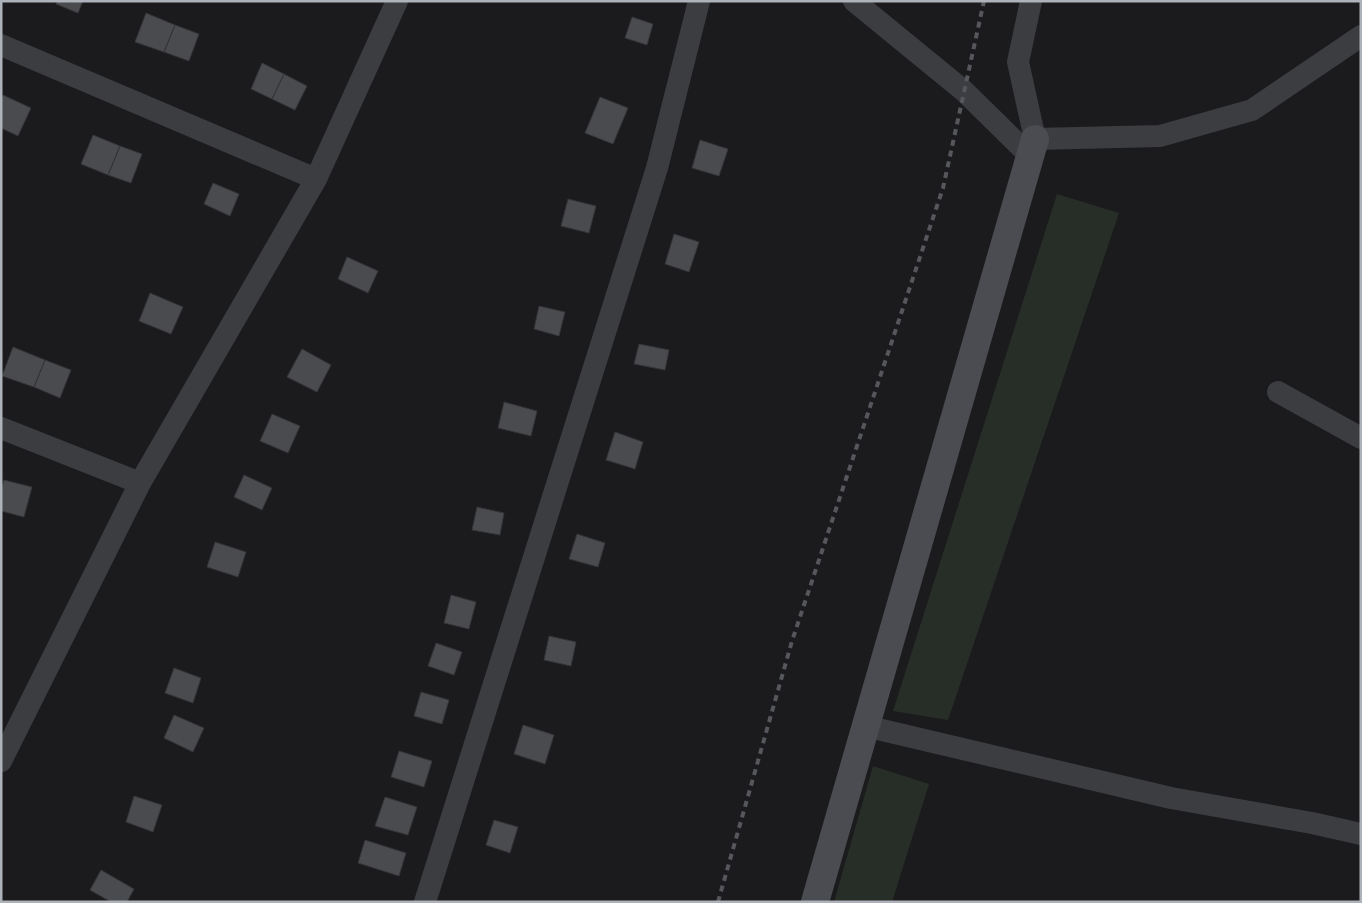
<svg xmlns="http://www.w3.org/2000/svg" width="1362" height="903" viewBox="0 0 1362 903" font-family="'PT Sans Narrow',sans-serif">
<rect width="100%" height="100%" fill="#1b1b1d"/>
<!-- green -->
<path fill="#272e28" d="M1057 194 1119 213 948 720 893 711Z
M873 766 929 784 892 902H834Z"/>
<!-- building -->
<path fill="#4a4b4f" stroke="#353538" d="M57 1H83L78 13 56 4Z
M146 13 175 25 164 52 135 42Z
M632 17 653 24 647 45 625 38Z
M175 25 199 34 189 61 164 52Z
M262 63 284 74 272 99 251 89Z
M284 74 307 86 295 110 272 99Z
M3 95 31 108 18 136 1 128V100Z
M600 97 628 108 613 144 585 133Z
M93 135 120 146 108 175 81 164Z
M700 140 728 149 719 176 692 168Z
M120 146 142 154 131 183 108 175Z
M213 183 239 194 230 216 204 204Z
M568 199 596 206 589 233 561 226Z
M674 234 699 242 689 272 665 264Z
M347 257 378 271 368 293 338 279Z
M150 293 183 307 171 334 139 321Z
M539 306 565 312 559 336 534 329Z
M639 344 669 350 665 370 634 364Z
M13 347 45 360 34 387 2 376Z
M302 349 331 365 317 392 287 377Z
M45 360 71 370 60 398 34 387Z
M504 402 537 411 531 436 498 428Z
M272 414 300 426 288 453 260 441Z
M615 432 643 442 635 469 606 460Z
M244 475 272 488 262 510 234 497Z
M4 480 32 487 24 517 1 511V489Z
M477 507 504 513 500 535 472 530Z
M577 534 605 543 598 567 569 559Z
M215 542 246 552 238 577 207 567Z
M451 595 476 602 469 629 444 623Z
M549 636 576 642 571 666 544 660Z
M436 643 462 652 454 675 428 666Z
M174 668 201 678 193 703 165 693Z
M421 692 449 700 442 724 414 716Z
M174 715 204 728 193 752 164 738Z
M523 725 554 735 545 764 514 754Z
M399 751 432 761 424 787 391 777Z
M134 796 162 805 153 832 126 822Z
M385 797 417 807 408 835 375 826Z
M494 820 518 827 510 853 486 845Z
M365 840 406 853 399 876 358 863Z
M101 870 134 889 127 902H111L90 890Z"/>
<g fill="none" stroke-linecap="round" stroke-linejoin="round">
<!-- street -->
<path stroke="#3c3d41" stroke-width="22" d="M854 1 964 91 1030 156
M1031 1 1018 62 1035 139 1160 136 1252 110 1361 36
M1 45 316 179
M1278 392 1361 438
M1 428 140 483
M865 726 1171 798 1312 823 1361 834
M1 761 140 483 316 179 397 1
M425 902 657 168 699 1"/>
<!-- secondary -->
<path stroke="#4a4c51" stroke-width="28" d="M815 902 1035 139"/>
<!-- rail -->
<path stroke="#55575c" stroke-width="4" stroke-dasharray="6 5" stroke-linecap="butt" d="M718 902 792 641 943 188 984 1"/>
</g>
<!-- border -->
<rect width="1362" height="903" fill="none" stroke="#aeb2bb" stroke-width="5"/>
</svg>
